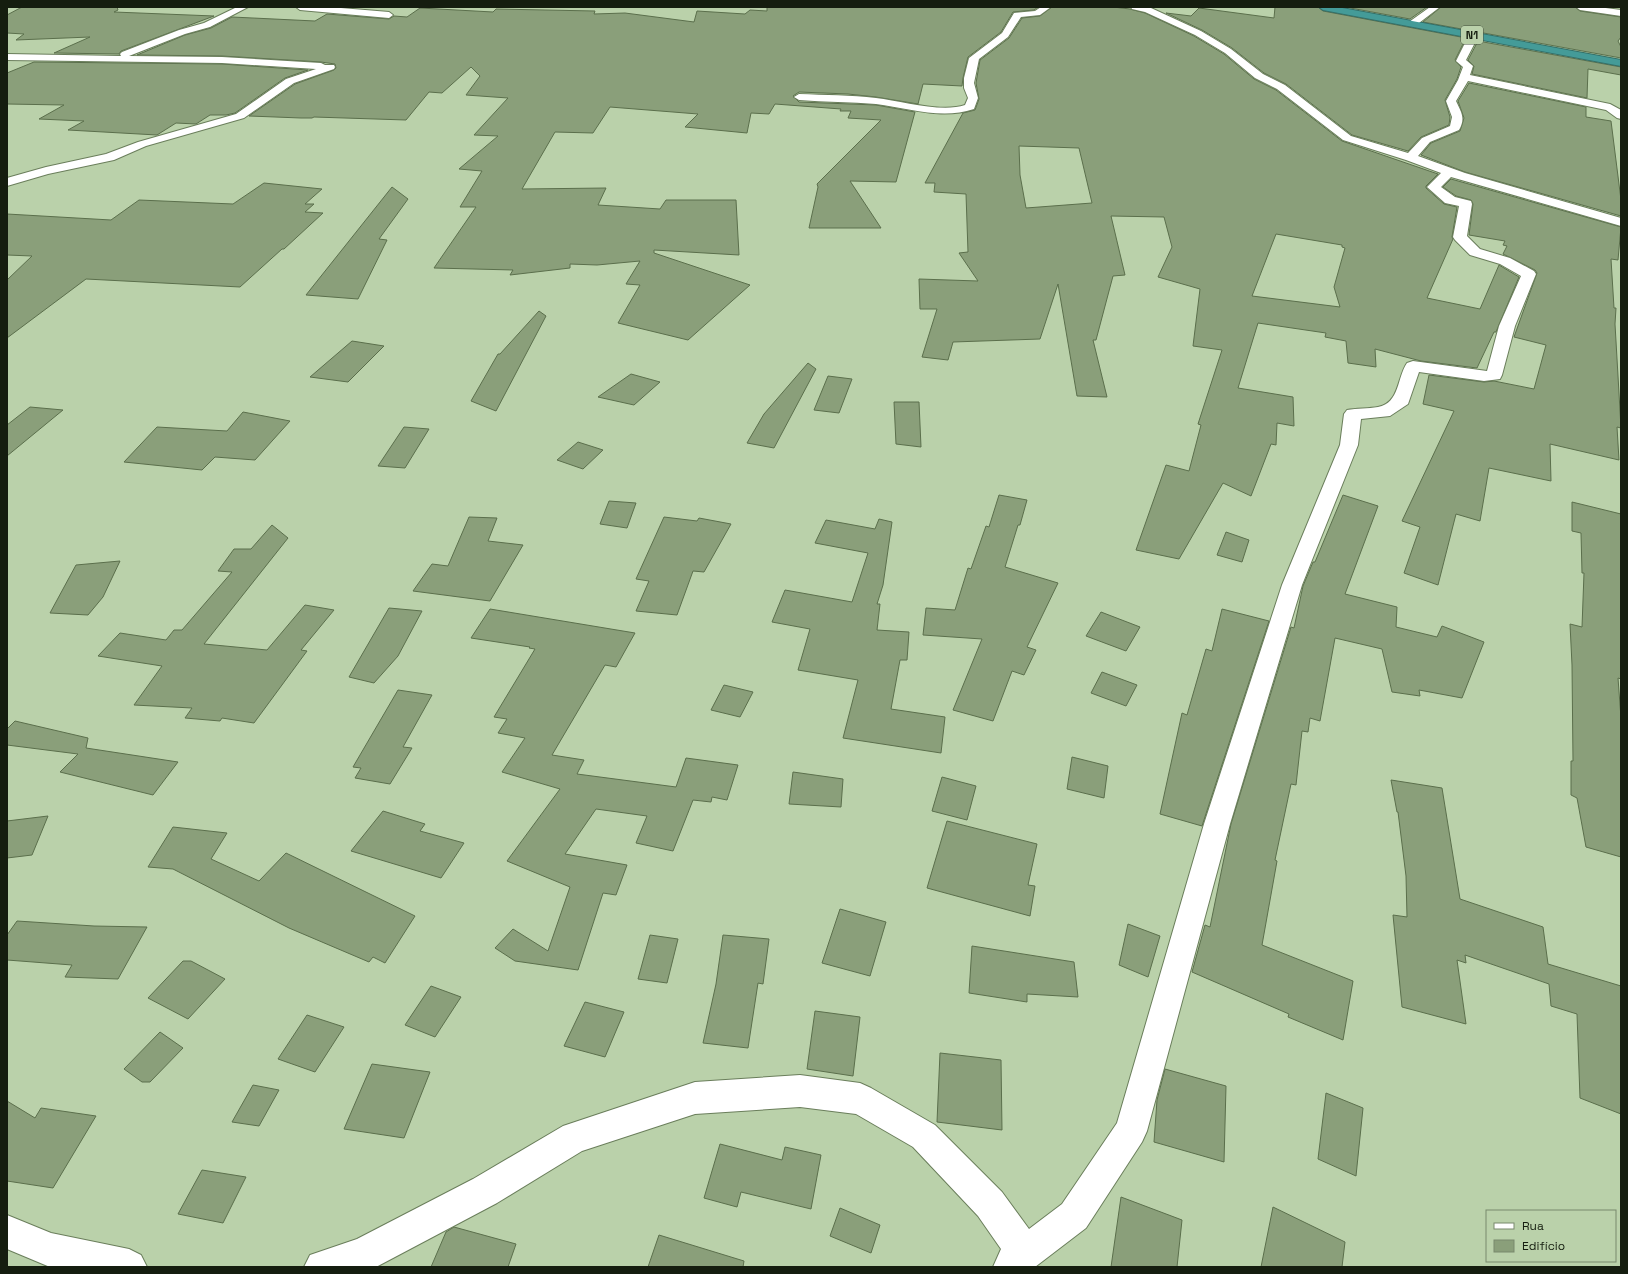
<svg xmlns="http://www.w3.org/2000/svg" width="1628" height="1274" viewBox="0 0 1628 1274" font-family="'Space Grotesk',sans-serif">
<rect width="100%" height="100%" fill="#bad1aa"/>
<!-- building -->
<path fill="#8a9f7a" stroke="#5b6f4c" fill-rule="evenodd" d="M22 7H117L118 10 114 12 214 16 121 51 119 54 54 53 90 37 16 40 24 34 7 33V15Z
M767 7H1038L1034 10 1013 12 1001 32 968 57 963 78 962 86 923 84 918 104 876 97 848 94 799 92 793 96 799 102 876 105 915 112 896 182 850 181 881 228H809L818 187 817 184 881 120 848 118 851 111H840L841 109 775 104 769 114 751 113 747 133 685 127 698 114 610 107 593 133 555 132 522 189 606 188 598 205 660 209 666 200H736L739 255 654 250V253L750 285 688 340 618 323 640 285 626 284 640 261 597 265 570 264V268L510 275 513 270 434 268 476 207H460L482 171 459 169 498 136 474 135 508 98 466 95 480 76 471 67 442 93 429 92 406 120 314 117 312 118H301L249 116 295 84 334 70 336 68 335 64 321 62 222 56 137 55 185 35 211 28 232 17 315 21 327 14 389 19 394 16 407 17 420 8 493 12 496 9 595 11 594 14 625 13 694 22 697 11 745 14 750 10 767 11Z
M1052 7H1113L1130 9 1145 13 1194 36 1224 54 1254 79 1276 90 1342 141 1438 174 1426 186V188L1444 204 1457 207 1452 237 1453 239 1427 298 1480 309 1499 265 1519 277 1496 332H1494L1477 368 1421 361 1375 349 1376 367 1348 363 1346 341 1325 337 1326 333 1258 323 1238 388 1293 397 1294 426 1277 423 1276 445 1271 444 1251 496 1223 483 1179 559 1136 550 1166 465 1189 471 1201 425 1198 424 1222 350 1193 346 1200 289 1158 277 1172 247 1164 217 1111 216 1125 275 1113 276 1096 340H1093L1107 397 1077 396 1058 284 1040 339 953 342 948 360 922 357 937 309H920L919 279 978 281 959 253 968 252 966 194 934 192 935 183H925L963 113 975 110 979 99 976 83 980 60 1009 38 1022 18 1040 16ZM1019 146 1079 148 1092 203 1026 208 1020 175ZM1276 234 1342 245V247L1345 248 1334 287 1340 307 1252 296Z
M1275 7H1318L1323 11 1466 38 1455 60 1461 67 1457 79 1445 100 1450 117 1449 125 1421 137 1408 151 1352 135 1286 84 1264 73 1232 48 1202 30 1166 13 1191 16 1199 8 1274 18Z
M1345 7H1427L1410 19Z
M1441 7H1575L1580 11 1621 17V37L1618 41 1621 47V58L1423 22Z
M1478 41 1621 67V75L1588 69 1587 98 1472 74 1474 66 1468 60Z
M34 62 222 64 308 70 285 78 235 113 226 115H210L196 124 176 123 157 135 68 130 84 121 39 119 64 105 7 104V73Z
M1469 83 1586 107V117L1611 121 1621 200V216L1465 172 1421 155 1431 143 1460 131 1464 118 1458 101Z
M1451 179 1621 227 1618 260 1611 259 1614 308H1616L1615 324 1621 428 1617 427 1619 460 1550 444 1551 481 1489 468 1480 521 1456 514 1438 585 1404 573 1420 527 1402 521 1454 411 1423 404 1429 375 1484 382 1494 381 1534 389 1546 345 1514 337 1537 273 1535 270 1503 254 1507 246 1503 245 1505 241 1469 235 1473 204 1471 200 1456 196 1443 187Z
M264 183 322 189 305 204H314L305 212 323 213 284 249H282L240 287 86 279 7 338V280L32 256 7 255V214L111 220 139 200 233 204Z
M392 187 408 199 379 239 387 240 358 299 306 295Z
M539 311 546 316 496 411 471 401 498 354H500Z
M352 341 384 346 348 382 310 377Z
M808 363 816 369 774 448 747 443 764 414Z
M631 374 660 382 634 405 598 397Z
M828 376 852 379 839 413 814 410Z
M894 402H919L921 447 896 444Z
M30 407 63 410 7 456V425Z
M243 412 290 421 255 460 215 457 202 470 124 462 157 427 227 431Z
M404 427 429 429 405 468 378 466Z
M578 442 603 450 583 469 557 460Z
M999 495 1027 500 1020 525H1018L1005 567 1058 583 1027 647 1036 650 1024 675 1012 671 993 721 953 710 982 639 923 635 926 608 955 610 968 568 971 569 986 526 989 527Z
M1343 495 1378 506 1345 594 1397 607 1396 627 1437 637 1442 626 1484 642 1462 698 1419 690 1420 696 1392 692 1382 649 1335 638 1320 721 1310 718 1308 732 1302 731 1296 785 1291 784 1275 860 1277 861 1262 945 1353 981 1343 1040 1288 1017 1289 1014 1192 972 1205 925 1210 927 1231 824 1291 627 1294 628 1303 586 1313 562H1315Z
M609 501 636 503 627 528 600 524Z
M1572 502 1621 514V679L1618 678 1621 718V857L1586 847 1577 798 1571 795V761H1573L1572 665 1570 624 1582 627 1584 573H1582L1581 533 1572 531Z
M469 517 497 518 488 541 523 545 490 601 413 591 432 564 448 566Z
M664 517 697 521 699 518 731 524 704 572 693 571 677 615 636 611 649 581 636 579Z
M879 519 892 522 883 585 877 604H880L877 630 909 632 907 660H900L891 709 945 717 941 753 843 738 858 680 798 670 810 629 772 622 785 590 852 602 868 553 815 543 826 520 875 529Z
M272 525 288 538 204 644 267 650 305 605 334 610 301 650 307 651 254 723 222 718 220 721 185 718 192 708 134 705 162 666 98 656 120 633 166 640 174 630H182L232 572 218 571 234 549H251Z
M1226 532 1249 540 1242 562 1217 555Z
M120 561 103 597 88 615 50 613 76 565Z
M389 608 422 611 398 656 374 683 349 677Z
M490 609 635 633 616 667 605 665 552 755 584 760 577 774 676 787 686 758 738 765 727 800 712 797 711 802 693 800 673 851 636 843 647 816 596 809 565 854 627 865 616 895 603 893 578 970 515 961 495 948 513 929 548 951 570 887 507 861 560 789 502 772 525 738 498 733 507 719 494 717 535 649 529 648 530 647 471 638Z
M1222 609 1269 621 1202 826 1160 814 1182 713 1187 715 1206 649 1212 651Z
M1101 612 1140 627 1126 651 1086 636Z
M1102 672 1137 685 1126 706 1091 693Z
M724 685 753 692 740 717 711 710Z
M398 690 432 695 403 747 412 748 390 784 355 778 361 768 353 767Z
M15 721 88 738 86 748 178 762 153 795 60 772 78 754 7 745V729Z
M1072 757 1108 766 1104 798 1067 789Z
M793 772 843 779 841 807 789 804Z
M942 777 976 786 967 820 932 811Z
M1391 780 1442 788 1460 899 1543 927 1548 964 1621 986V1114L1580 1098 1577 1014 1551 1006 1549 984 1465 955 1466 963 1457 960 1466 1024 1402 1007 1393 915 1407 917 1406 876 1398 812H1397Z
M383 811 425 824 420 831 464 843 441 878 351 851Z
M48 816 32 855 7 858V821Z
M947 821 1037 844 1028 885 1035 886 1030 916 927 888Z
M173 827 227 833 211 859 259 881 286 853 415 916 385 963 373 957 369 962 289 928 173 869 148 867Z
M840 909 886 922 870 976 822 963Z
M17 921 94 926 147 927 118 979 65 977 72 965 7 960V935Z
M1128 924 1160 936 1148 977 1119 965Z
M650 935 678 939 667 983 638 979Z
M723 935 769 939 763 984 758 983 748 1048 703 1043 716 984Z
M972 946 1074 962 1078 997 1027 994V1002L969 993Z
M183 961H191L225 979 188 1019 148 998Z
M431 986 461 997 435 1037 405 1025Z
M585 1002 624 1012 605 1057 564 1046Z
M815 1011 860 1017 853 1076 807 1069Z
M307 1015 344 1027 315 1072 278 1059Z
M160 1032 183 1048 150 1082H142L124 1069Z
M940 1053 1001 1060 1002 1130 937 1122Z
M372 1064 430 1072 404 1138 344 1129Z
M1165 1069 1226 1086 1224 1162 1154 1142 1157 1100Z
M253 1085 279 1090 259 1126 232 1122Z
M1326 1093 1363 1108 1356 1176 1318 1159Z
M7 1101 35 1118 41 1108 96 1116 53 1188 7 1181Z
M720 1144 782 1160 785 1147 821 1155 811 1209 741 1192 737 1207 704 1198Z
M202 1170 246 1177 223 1223 178 1214Z
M1121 1197 1182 1220 1177 1267H1111Z
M1273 1207 1345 1242 1342 1267H1261Z
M840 1208 880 1225 871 1253 830 1236Z
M454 1227 516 1244 508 1267H431L446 1232Z
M659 1235 744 1261 743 1267H648Z"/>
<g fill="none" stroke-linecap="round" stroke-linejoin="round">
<!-- minor casing -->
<g stroke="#6a7e5b" stroke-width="2">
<path id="minor" d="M237 7H248L210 27 185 34 129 56 222 57 321 63 325 65H334L335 67 334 69 294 83 244 118 146 146 114 160 48 174 7 186V178L46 167 106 154 138 142 236 114 286 79 316 69 222 63 7 60V54L121 56 120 54 122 52 179 30 204 23Z
M296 7H329L389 12 393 15 389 18 300 10Z
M1041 7H1051L1040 15 1021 17 1008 37 979 59 974 83 978 98 974 109C942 120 908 108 876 104 851 102 825 102 799 100L794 97 799 94C825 95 851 95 876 98 901 101 942 113 965 105L968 98 964 88V78L969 58 1002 33 1014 13 1035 11Z
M1131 7 1151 8 1201 31 1231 49 1263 74 1285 85 1351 136 1408 153 1422 138 1450 126 1452 117 1446 101 1458 80 1463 67 1456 61 1469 35 1474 32 1479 35 1466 60 1473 66 1470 75 1610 104 1621 110V119L1617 118 1606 110 1468 81 1456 101C1461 112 1466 118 1459 130L1430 142 1418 156 1465 173 1621 218V226L1451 177 1441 187 1455 197 1471 201 1472 204 1467 236 1480 249 1510 258 1534 271 1536 274 1515 326 1502 375 1500 379 1484 381 1419 372 1408 404 1390 416 1361 419 1358 445 1302 585 1230 824 1147 1131 1142 1142 1086 1228 1035 1267H993L1001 1249 978 1216 913 1147 856 1114 800 1107 695 1114 582 1151 497 1203 376 1267H304L310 1255 357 1239 473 1179 563 1126 695 1082 800 1075 860 1083 871 1088 935 1125 1002 1192 1029 1229 1062 1204 1117 1123 1204 824 1282 585 1340 445 1344 414 1347 410C1357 408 1368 409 1378 407 1400 403 1397 377 1407 363L1413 361 1487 371 1499 326 1521 276 1500 264 1470 255 1455 240 1453 237 1459 206 1445 203 1427 187 1441 173 1406 160 1343 140 1277 89 1255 78 1225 53 1195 35 1145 12 1132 9Z
M1430 7H1440L1415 26H1409L1407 24 1409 22Z
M1576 7H1598L1621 10V16L1580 10Z
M7 1215 51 1233 129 1249 141 1255 147 1267H50L7 1249Z"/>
</g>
<!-- highway casing -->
<g stroke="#346f68" stroke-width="2">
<path id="highway" d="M1319 7H1337L1621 60V66L1323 10Z"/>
</g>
<!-- minor -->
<use href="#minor" fill="#fff" fill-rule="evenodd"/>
<!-- highway -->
<use href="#highway" fill="#449b98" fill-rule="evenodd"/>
</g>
<g text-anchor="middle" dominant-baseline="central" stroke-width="3" stroke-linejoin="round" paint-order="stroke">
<!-- shield labels -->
<rect fill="#bad1aa" stroke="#46533e" stroke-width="1" x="1461" y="26" width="22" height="18" rx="3"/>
<g font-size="11" font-weight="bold" fill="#151d0f">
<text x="1472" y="35">N1</text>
</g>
</g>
<!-- border -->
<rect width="1628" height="1274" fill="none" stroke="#151d0f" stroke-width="16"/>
<!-- legend -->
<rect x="1486" y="1210" width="130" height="52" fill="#bad1aa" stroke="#78896c"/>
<rect x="1494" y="1223" width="20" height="6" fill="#ffffff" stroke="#78896c"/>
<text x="1522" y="1230" font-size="12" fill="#151d0f">Rua</text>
<rect x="1494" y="1240" width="20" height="12" fill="#8a9f7a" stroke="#78896c"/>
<text x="1522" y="1250" font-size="12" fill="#151d0f">Edifício</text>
</svg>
